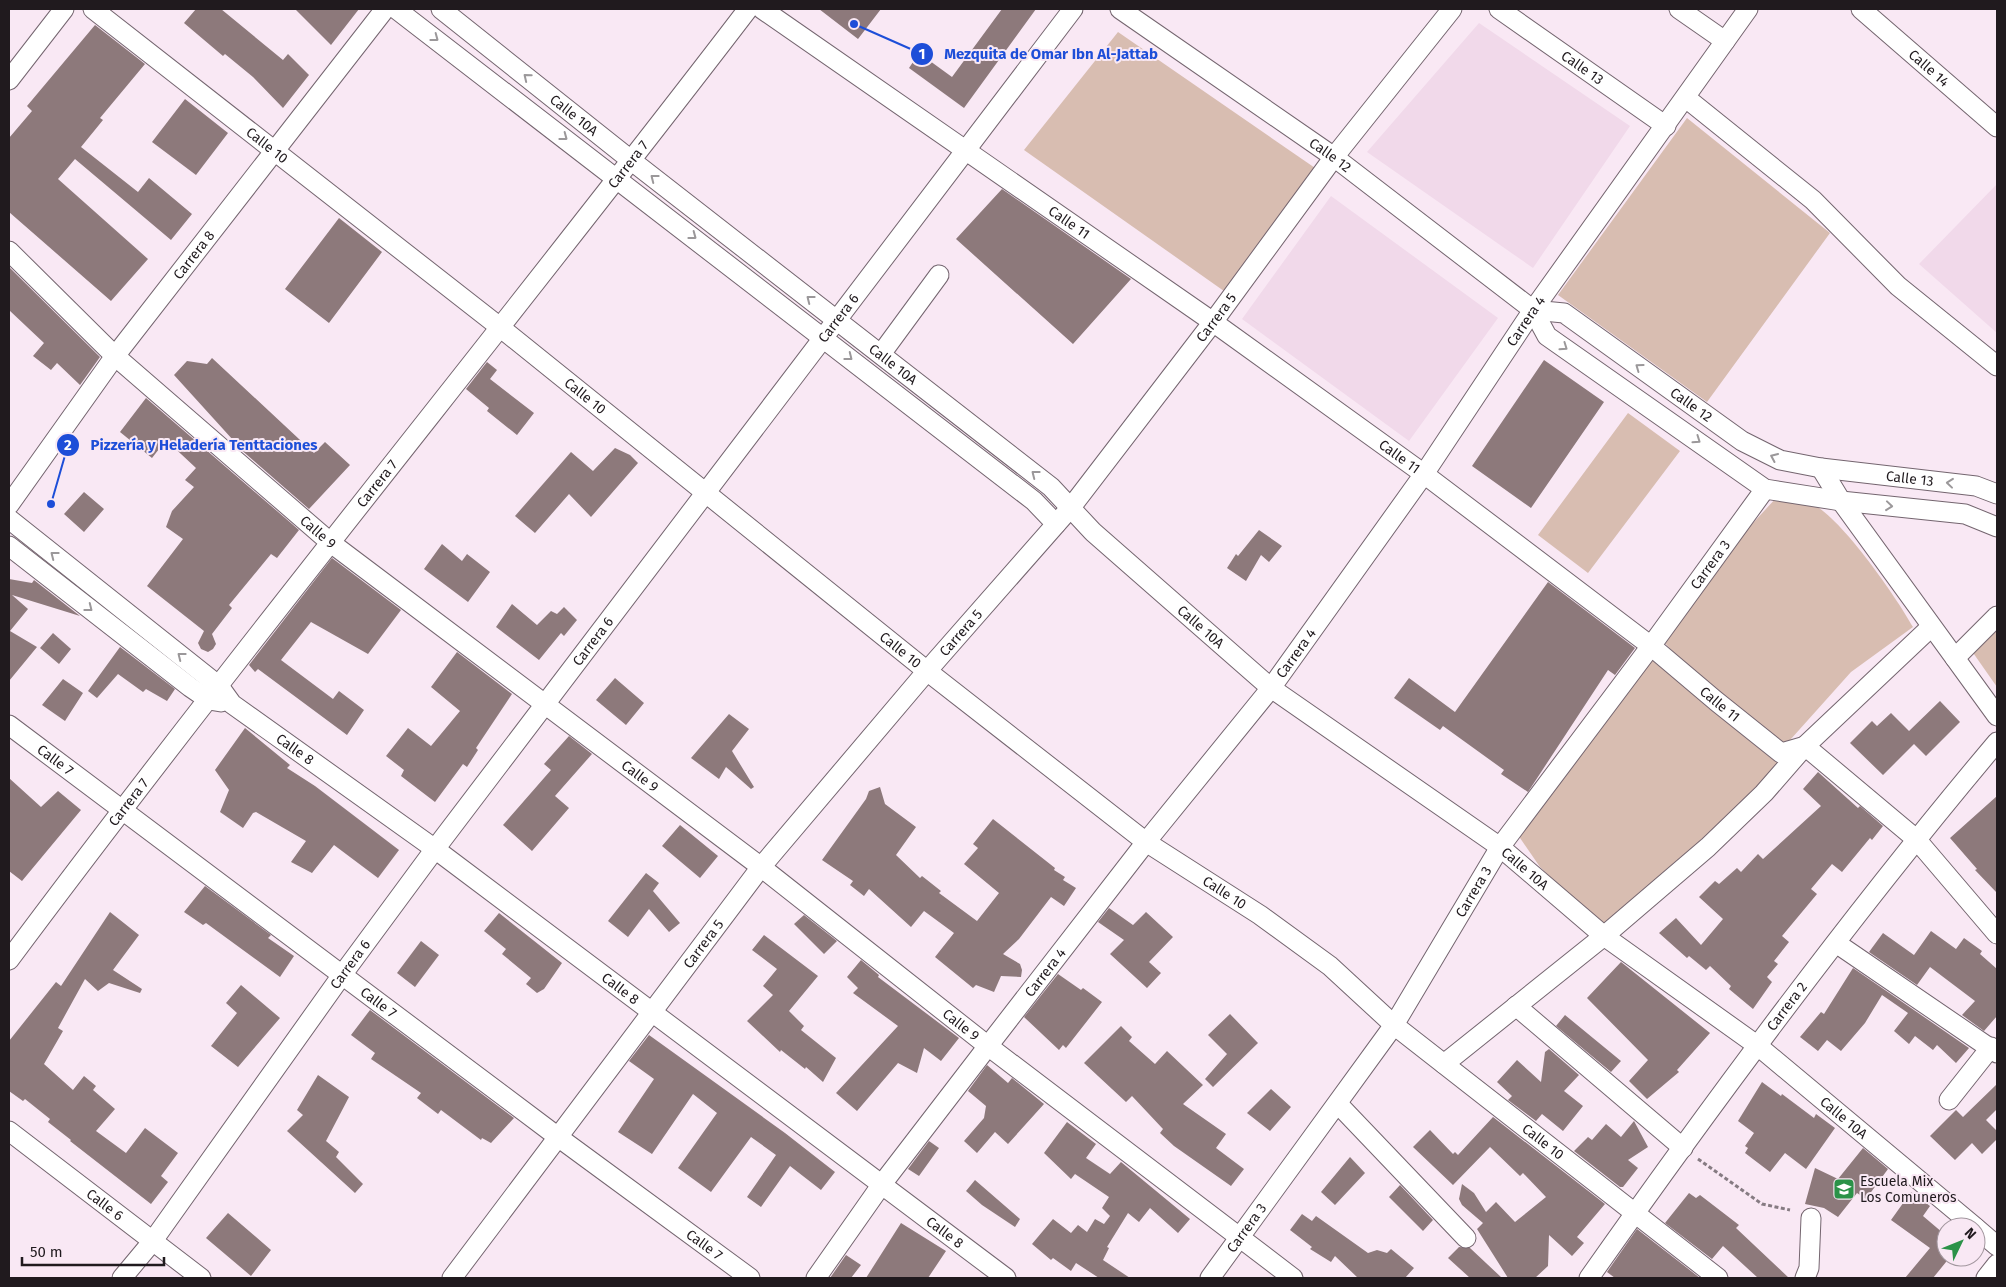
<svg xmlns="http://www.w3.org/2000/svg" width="2006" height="1287" viewBox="0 0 2006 1287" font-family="'Fira Sans',sans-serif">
<rect width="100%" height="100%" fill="#f9e8f4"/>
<!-- built -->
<path fill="#f1d9ea" d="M1479 23 1630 126 1533 268 1367 152Z
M1997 184V333L1919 264Z
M1331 196 1498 318 1409 441 1242 319Z"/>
<!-- green -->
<path fill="#d8bdb1" d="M1118 32 1318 170 1231 296 1024 150Z
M1687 118 1830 233 1707 402 1558 295Z
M1628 413 1680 451 1588 573 1538 535Z
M1777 497C1787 498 1798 499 1808 502 1838 512 1897 598 1913 627L1851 672 1782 749 1698 679 1664 642 1718 561Z
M1997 626V687L1969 647Z
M1653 652 1784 757 1707 840 1604 930 1540 867 1518 835Z"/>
<!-- building -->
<path fill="#8d797b" d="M196 9H221L283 60 288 54 309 75 283 108 253 77 225 54 223 56 184 23Z
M295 9H359L331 45Z
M819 9H881L858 39Z
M1002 9H1036L964 108 909 68 919 53 952 77Z
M95 25 145 64 100 118 103 120 81 147 138 192 149 178 192 214 171 240 75 159 58 179 148 259 111 301 9 212V138L32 111 27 106Z
M185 99 228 133 196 175 152 142Z
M1002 189 1131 279 1073 344 956 239Z
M339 218 382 252 329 323 285 289Z
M9 267 100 357 80 385 57 363 51 370 33 356 44 343 9 310Z
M212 358 314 453 325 442 350 465 309 509 231 441 233 440 174 375 187 361 207 364Z
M1544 360 1604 402 1531 508 1472 466Z
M487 362 497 370 490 379 534 413 517 435 487 411 489 408 466 389Z
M146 398 299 530 277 558 271 554 229 605 232 608 212 634 216 644 213 649 208 652 201 649 198 643 204 631 147 586 183 539 166 527 172 511 194 487 185 480 196 468 166 440 152 458 120 432Z
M615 448 630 455 638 463 591 517 569 494 535 533 515 516 571 452 593 471Z
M84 492 104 509 84 532 64 514Z
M1259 530 1282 546 1269 562 1261 555 1246 581 1227 568 1236 554 1238 556Z
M442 544 462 561 467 554 490 572 468 602 424 569Z
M332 558 401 610 368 654 311 622 281 660 333 699 339 691 364 710 347 735 258 669 255 672 249 665Z
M9 579 32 583 34 580 80 616 12 595 28 609 10 631 37 647 9 681Z
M1548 582 1635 648 1615 675 1608 670 1528 792 1501 774 1504 770 1443 726 1440 730 1394 698 1409 678 1455 712Z
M512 604 537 625 551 611 557 614 564 607 577 620 564 636 561 633 539 660 496 627Z
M53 633 71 649 59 664 40 648Z
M120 647 175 689 167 701 146 689 143 692 118 674 97 698 88 691Z
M457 652 512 694 476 748 478 750 467 767 463 764 435 802 401 776 404 770 386 756 408 728 431 746 460 711 431 687Z
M615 678 644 703 626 725 596 700Z
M63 679 83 693 65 721 42 705Z
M1940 701 1960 722 1926 756 1914 744 1883 775 1850 743 1872 721 1877 726 1891 713 1909 731Z
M729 714 749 729 732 751 754 787 751 789 726 767 719 779 691 758Z
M245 728 290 765 287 768 315 786 399 850 378 878 334 845 312 873 291 862 306 841 256 812 253 813 243 828 220 812 229 790 215 770Z
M569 736 592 754 555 796 569 808 532 851 503 825 551 770 544 764Z
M1818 772 1858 808 1860 806 1883 826 1872 840 1870 838 1842 872 1832 864 1811 889 1817 894 1782 936 1789 942 1774 961 1778 964 1767 977 1772 982 1753 1009 1729 989 1731 986 1710 966 1706 970 1689 956 1687 958 1659 933 1676 918 1701 945 1723 919 1699 897 1715 881 1719 884 1737 868 1741 872 1758 854 1763 859 1821 806 1803 789Z
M9 778 41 807 58 791 81 810 22 881 9 871Z
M880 787 885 804 916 827 896 855 920 878 922 876 941 891 939 893 977 921 999 893 964 864 978 848 973 844 993 819 1055 868 1054 870 1065 877 1063 880 1076 888 1064 906 1051 897 1019 939 1003 954 1020 964 1022 970 1021 977 1001 976 994 992 976 985 973 988 935 957 954 933 924 911 911 927 869 889 864 896 850 885 853 881 822 860 866 799 869 791Z
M1997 796V893L1975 870 1977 869 1950 838Z
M680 825 718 856 700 878 662 846Z
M646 873 659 883 653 891 680 923 669 932 649 909 628 937 608 921Z
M205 886 271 935 268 938 294 956 280 977 206 923 203 925 184 912Z
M1109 908 1133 925 1146 912 1173 937 1149 962 1161 973 1147 988 1110 954 1124 940 1098 922Z
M110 912 139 935 113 970 142 989 140 993 109 983 98 991 85 979 58 1028 63 1031 44 1064 73 1090 84 1076 96 1086 93 1090 115 1109 96 1131 126 1153 145 1128 178 1153 161 1176 168 1182 151 1204 70 1141 71 1140 48 1122 50 1119 25 1099 23 1101 9 1091V1041L56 982 61 986Z
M499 913 562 963 544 989 537 993 526 984 531 978 502 954 506 949 484 931Z
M804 915 837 941 824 954 794 924Z
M1931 931 1956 949 1964 938 1982 951 1980 954 1997 969V1016L1984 1031 1962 1015 1975 1001 1930 967 1917 985 1869 952 1883 933 1914 955Z
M764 935 818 976 789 1011 804 1026 801 1030 836 1058 823 1082 806 1067 805 1069 781 1050 780 1052 747 1021 773 995 763 986 777 969 752 950Z
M421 941 439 955 415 987 397 973Z
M861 960 879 975 878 977 959 1038 941 1061 924 1048 917 1073 898 1063 857 1111 836 1093 898 1026 853 993 858 988 847 977Z
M1621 962 1710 1033 1677 1070 1679 1072 1647 1099 1629 1081 1648 1060 1587 998Z
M1853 968 1969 1048 1956 1063 1937 1045 1933 1050 1915 1036 1909 1044 1894 1031 1908 1013 1882 995 1865 1023 1841 1051 1827 1040 1818 1051 1800 1037 1821 1012 1824 1014Z
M1058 974 1081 990 1083 988 1102 1002 1066 1048 1063 1045 1059 1050 1024 1017Z
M241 985 280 1018 238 1067 211 1046 237 1013 226 1003Z
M370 1010 514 1118 491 1143 482 1138 481 1140 441 1110 438 1114 417 1098 421 1093 371 1059 375 1053 351 1035Z
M1230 1014 1258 1043 1213 1087 1205 1079 1227 1054 1208 1035Z
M1565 1015 1621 1061 1611 1072 1556 1026Z
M1121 1026 1132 1037 1129 1041 1155 1064 1167 1051 1203 1085 1183 1104 1226 1134 1216 1148 1244 1169 1231 1186 1174 1146 1160 1133 1163 1129 1132 1096 1126 1102 1084 1063Z
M649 1035 785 1133 835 1172 821 1190 790 1166 761 1207 747 1197 776 1155 751 1137 711 1192 678 1168 717 1113 693 1094 652 1154 618 1132 654 1079 629 1061Z
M1549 1049 1579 1075 1564 1091 1583 1106 1563 1131 1542 1114 1536 1121 1508 1100 1512 1096 1497 1082 1517 1060 1541 1082 1545 1052Z
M987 1065 1008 1083 1012 1078 1044 1104 1008 1144 995 1132 977 1153 964 1141 984 1118 986 1106 968 1091Z
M318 1075 349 1097 326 1141 339 1152 336 1157 363 1184 355 1193 287 1131 303 1115 297 1110Z
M1762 1082 1781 1096 1782 1094 1814 1118 1816 1114 1835 1128 1806 1169 1785 1153 1770 1172 1745 1153 1748 1148 1745 1146 1754 1133 1738 1121Z
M1997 1084V1109L1986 1120 1997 1131V1139L1982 1154 1972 1143 1955 1160 1930 1136 1956 1110 1963 1117Z
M1271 1089 1291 1107 1270 1131 1247 1113Z
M1493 1117 1605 1204 1577 1237 1584 1243 1572 1256 1549 1235 1548 1266 1535 1278H1508L1477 1229 1483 1223 1462 1205 1459 1199 1462 1184 1474 1193 1486 1212 1496 1202 1515 1222 1546 1197 1523 1173 1520 1176 1490 1147 1453 1185 1413 1147 1430 1130 1453 1154 1455 1152 1458 1155Z
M1634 1121 1648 1147 1628 1160 1638 1168 1623 1187H1620L1574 1151 1588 1137 1592 1140 1606 1124 1621 1137Z
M1067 1122 1096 1144 1086 1158 1110 1174 1121 1162 1190 1219 1178 1233 1150 1208 1139 1222 1128 1213 1107 1247 1109 1248 1103 1260 1130 1278H1099L1076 1263 1071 1271 1053 1258 1051 1260 1032 1244 1053 1219 1071 1233 1078 1225 1087 1232 1095 1219 1104 1224 1110 1216 1102 1208 1109 1197 1075 1174 1071 1179 1044 1153Z
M929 1141 939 1148 919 1176 908 1169Z
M1863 1148 1888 1169 1866 1199 1857 1193 1838 1217 1824 1208 1805 1204 1815 1168 1838 1179Z
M1350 1157 1365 1173 1335 1205 1321 1192Z
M975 1180 1020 1219 1015 1227 982 1205 966 1191Z
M1400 1185 1433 1220 1423 1231 1389 1197Z
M1911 1192 1930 1206 1923 1216 1943 1233 1946 1229V1262L1933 1278H1905L1930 1248 1891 1220Z
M1689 1193 1696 1198 1700 1195 1739 1225 1736 1228 1789 1278H1758L1723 1246 1712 1259 1665 1223Z
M228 1213 271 1250 251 1276 206 1238Z
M1302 1214 1312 1221 1316 1216 1368 1253 1377 1250 1387 1253 1391 1249 1414 1268 1405 1278H1358L1335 1256 1331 1262 1310 1249 1312 1247 1290 1230Z
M901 1223 946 1251 928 1278H866Z
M1637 1229 1700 1278H1615L1607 1272Z
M1459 1247 1470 1248 1502 1278H1470L1448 1258Z
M846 1255 861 1265 851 1278H830Z"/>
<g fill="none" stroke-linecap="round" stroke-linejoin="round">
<!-- minor casing -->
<g stroke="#74656f" stroke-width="21">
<g id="minor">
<path id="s1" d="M93 9 501 328 927 671 1146 842 1260 915 1330 966 1394 1025 1718 1278"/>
<path d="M396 9 1034 501 1056 524"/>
<path id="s2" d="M441 9 632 161 1051 487 1093 532 1271 688 1500 847 1604 936 1758 1046 1975 1227"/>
<path id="s3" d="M762 9 1213 322 1424 474 1651 646 1716 701 1781 753 1805 746 1916 839 1997 934"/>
<path id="s4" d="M1120 9 1334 157 1533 310 1547 336 1765 489 1841 501 1965 514 1997 527"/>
<path id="s5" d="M1499 9 1666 126"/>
<path d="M1679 9 1725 41"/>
<path id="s6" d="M1861 9 1997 127"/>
<path d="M9 80 64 9"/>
<path d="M1686 98 1813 200 1898 286 1997 366"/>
<path id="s7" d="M9 251 115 356 331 543 761 867 988 1046 1293 1278"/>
<path id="s8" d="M1533 310 1564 313 1742 441 1780 460 1821 468 1976 486 1997 494"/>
<path d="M881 354 939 275"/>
<path d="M1821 468 1841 501 1997 716"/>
<path id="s9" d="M9 505 115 356 385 9"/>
<path id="s10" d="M9 519 219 686 232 704 435 849 1006 1278"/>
<path d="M9 546 190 687 209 700 221 702"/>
<path d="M1955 658 1997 616"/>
<path id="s11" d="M9 725 558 1137 750 1278"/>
<path d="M1836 943 1997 1053"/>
<path id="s12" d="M9 960C249 638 504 328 748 9"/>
<path d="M1516 1006 1683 1148"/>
<path d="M1444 1064 1604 936 1708 847 1764 793 1805 746 1931 627"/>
<path d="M1949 1100 1991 1047"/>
<path d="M1338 1104 1466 1238"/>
<path id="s13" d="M9 1131 201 1278"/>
<path d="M1976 1228 1997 1246"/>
<path id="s14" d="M122 1278 152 1242 342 975 435 849 1073 9"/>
<path id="s15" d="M452 1278 761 867 927 671 1072 506 1213 322 1334 157 1452 9"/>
<path id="s16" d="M816 1278 882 1184 988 1046 1146 842 1271 688 1424 474 1533 310 1748 9"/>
<path id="s17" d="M1210 1278 1394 1025 1500 847 1651 646 1765 489"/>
<path id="s18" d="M1589 1278C1718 1095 1852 914 1997 742"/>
<path d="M1805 1278 1809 1268 1811 1218"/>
<path d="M1986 1278 1997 1264"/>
</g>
</g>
<!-- path -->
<path stroke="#867b82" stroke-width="3" stroke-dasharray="4 2.5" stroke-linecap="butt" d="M1698 1159 1762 1204 1790 1210"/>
<!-- minor -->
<use href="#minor" stroke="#fff" stroke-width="19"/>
</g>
<!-- one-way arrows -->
<defs><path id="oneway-chevron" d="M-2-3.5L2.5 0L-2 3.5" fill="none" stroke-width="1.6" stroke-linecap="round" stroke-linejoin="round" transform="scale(1.25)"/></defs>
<g stroke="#9b989a">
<use href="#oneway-chevron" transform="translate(435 38) rotate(37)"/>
<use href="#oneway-chevron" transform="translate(527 77) rotate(-141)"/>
<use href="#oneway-chevron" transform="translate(564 137) rotate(37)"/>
<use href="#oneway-chevron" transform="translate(654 178) rotate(-142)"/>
<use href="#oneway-chevron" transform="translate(693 236) rotate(37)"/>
<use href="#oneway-chevron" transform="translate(810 299) rotate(-142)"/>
<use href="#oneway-chevron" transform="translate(1564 347) rotate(35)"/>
<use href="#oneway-chevron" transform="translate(849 357) rotate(38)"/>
<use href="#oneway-chevron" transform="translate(1639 367) rotate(-144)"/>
<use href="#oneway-chevron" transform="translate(1697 440) rotate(35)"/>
<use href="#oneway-chevron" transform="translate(1774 457) rotate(-156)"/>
<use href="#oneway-chevron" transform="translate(1035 474) rotate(-142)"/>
<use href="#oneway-chevron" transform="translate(1950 483) rotate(-174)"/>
<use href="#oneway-chevron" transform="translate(1889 506) rotate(6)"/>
<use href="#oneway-chevron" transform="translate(54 555) rotate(-142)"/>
<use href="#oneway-chevron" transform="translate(89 608) rotate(38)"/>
<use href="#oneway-chevron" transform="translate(181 656) rotate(-142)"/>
</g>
<!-- icons -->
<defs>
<g id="school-square" transform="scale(1.125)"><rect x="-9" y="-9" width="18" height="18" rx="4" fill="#2b9248" stroke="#f9e8f4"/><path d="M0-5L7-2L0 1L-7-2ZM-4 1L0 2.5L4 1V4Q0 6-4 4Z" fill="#fff"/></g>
</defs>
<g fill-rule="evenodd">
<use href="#school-square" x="1844" y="1189"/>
</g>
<g text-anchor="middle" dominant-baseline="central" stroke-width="4" stroke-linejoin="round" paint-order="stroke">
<!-- street labels -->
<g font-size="14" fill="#201a1e" stroke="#f9e8f4">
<text stroke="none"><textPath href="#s5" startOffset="102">Calle 13</textPath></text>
<text stroke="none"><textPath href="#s6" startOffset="90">Calle 14</textPath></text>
<text stroke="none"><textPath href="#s2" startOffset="170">Calle 10A</textPath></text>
<text stroke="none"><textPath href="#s1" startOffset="221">Calle 10</textPath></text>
<text stroke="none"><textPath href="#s4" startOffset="256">Calle 12</textPath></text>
<text stroke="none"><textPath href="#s12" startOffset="1008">Carrera 7</textPath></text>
<text stroke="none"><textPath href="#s3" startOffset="374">Calle 11</textPath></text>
<text stroke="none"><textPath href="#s9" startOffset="311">Carrera 8</textPath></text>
<text stroke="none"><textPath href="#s14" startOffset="1198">Carrera 6</textPath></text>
<text stroke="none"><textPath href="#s15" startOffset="1228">Carrera 5</textPath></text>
<text stroke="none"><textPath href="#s16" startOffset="1192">Carrera 4</textPath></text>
<text stroke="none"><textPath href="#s2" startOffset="575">Calle 10A</textPath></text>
<text stroke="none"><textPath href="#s1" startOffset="626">Calle 10</textPath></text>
<text stroke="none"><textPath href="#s8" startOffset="188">Calle 12</textPath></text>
<text stroke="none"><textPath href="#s3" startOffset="779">Calle 11</textPath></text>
<text stroke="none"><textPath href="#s8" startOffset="424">Calle 13</textPath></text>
<text stroke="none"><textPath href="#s12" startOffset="602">Carrera 7</textPath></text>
<text stroke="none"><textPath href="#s7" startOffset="418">Calle 9</textPath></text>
<text stroke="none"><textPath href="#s17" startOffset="872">Carrera 3</textPath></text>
<text stroke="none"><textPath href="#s2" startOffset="980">Calle 10A</textPath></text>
<text stroke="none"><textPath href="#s15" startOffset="822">Carrera 5</textPath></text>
<text stroke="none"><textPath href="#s14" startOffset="792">Carrera 6</textPath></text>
<text stroke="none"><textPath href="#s1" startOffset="1031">Calle 10</textPath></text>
<text stroke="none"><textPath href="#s16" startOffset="788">Carrera 4</textPath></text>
<text stroke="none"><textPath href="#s3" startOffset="1184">Calle 11</textPath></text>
<text stroke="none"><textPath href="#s10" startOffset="368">Calle 8</textPath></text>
<text stroke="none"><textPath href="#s11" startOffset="58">Calle 7</textPath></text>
<text stroke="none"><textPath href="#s7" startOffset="822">Calle 9</textPath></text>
<text stroke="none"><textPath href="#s12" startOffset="198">Carrera 7</textPath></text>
<text stroke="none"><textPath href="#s2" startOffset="1385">Calle 10A</textPath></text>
<text stroke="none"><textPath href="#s17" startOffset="468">Carrera 3</textPath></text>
<text stroke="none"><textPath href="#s1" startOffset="1436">Calle 10</textPath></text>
<text stroke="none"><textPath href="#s15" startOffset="418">Carrera 5</textPath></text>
<text stroke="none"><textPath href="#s14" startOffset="388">Carrera 6</textPath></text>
<text stroke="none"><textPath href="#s16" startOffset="382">Carrera 4</textPath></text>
<text stroke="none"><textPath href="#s10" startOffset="772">Calle 8</textPath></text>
<text stroke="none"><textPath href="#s11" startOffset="462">Calle 7</textPath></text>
<text stroke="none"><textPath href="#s18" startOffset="336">Carrera 2</textPath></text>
<text stroke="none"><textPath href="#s7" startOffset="1228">Calle 9</textPath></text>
<text stroke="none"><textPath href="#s2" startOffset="1790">Calle 10A</textPath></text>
<text stroke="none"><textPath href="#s1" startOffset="1841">Calle 10</textPath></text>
<text stroke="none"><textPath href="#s13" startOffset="121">Calle 6</textPath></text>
<text stroke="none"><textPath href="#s17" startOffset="62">Carrera 3</textPath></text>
<text stroke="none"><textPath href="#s10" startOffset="1178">Calle 8</textPath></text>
<text stroke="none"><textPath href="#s11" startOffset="868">Calle 7</textPath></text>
</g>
<!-- poi labels -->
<g font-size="14" fill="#201a1e" stroke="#f9e8f4" text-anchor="start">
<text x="1860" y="1181">Escuela Mix<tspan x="1860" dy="16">Los Comuneros</tspan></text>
</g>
</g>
<!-- callouts -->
<path fill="none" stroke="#1d4ed8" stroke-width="2" d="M854 24L922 54M51 504L68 445"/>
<g fill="#1d4ed8" stroke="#f9e8f4" stroke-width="2">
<circle cx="854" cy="24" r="5"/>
<circle cx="51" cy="504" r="5"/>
<circle cx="922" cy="54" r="12"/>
<circle cx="68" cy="445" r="12"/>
</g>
<g font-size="15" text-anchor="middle" font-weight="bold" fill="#fff">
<text x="922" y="59">1</text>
<text x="68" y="450">2</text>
</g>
<g font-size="15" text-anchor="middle" font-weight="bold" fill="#1d4ed8" stroke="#f9e8f4" stroke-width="4" stroke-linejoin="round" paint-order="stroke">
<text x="1051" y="59">Mezquita de Omar Ibn Al-Jattab</text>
<text x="204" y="450">Pizzería y Heladería Tenttaciones</text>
</g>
<!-- border -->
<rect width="2006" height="1287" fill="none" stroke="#201a1e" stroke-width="20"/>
<!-- north arrow -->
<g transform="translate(1961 1242) rotate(47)"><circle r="24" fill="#f9e8f4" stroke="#a2969e"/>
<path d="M0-4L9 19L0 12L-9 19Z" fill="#2b9248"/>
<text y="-8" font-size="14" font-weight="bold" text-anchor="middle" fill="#201a1e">N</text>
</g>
<!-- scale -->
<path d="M22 1257v8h142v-8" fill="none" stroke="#201a1e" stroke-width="2.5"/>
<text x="30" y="1257" font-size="15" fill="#201a1e" stroke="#f9e8f4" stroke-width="4" paint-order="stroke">50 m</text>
</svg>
